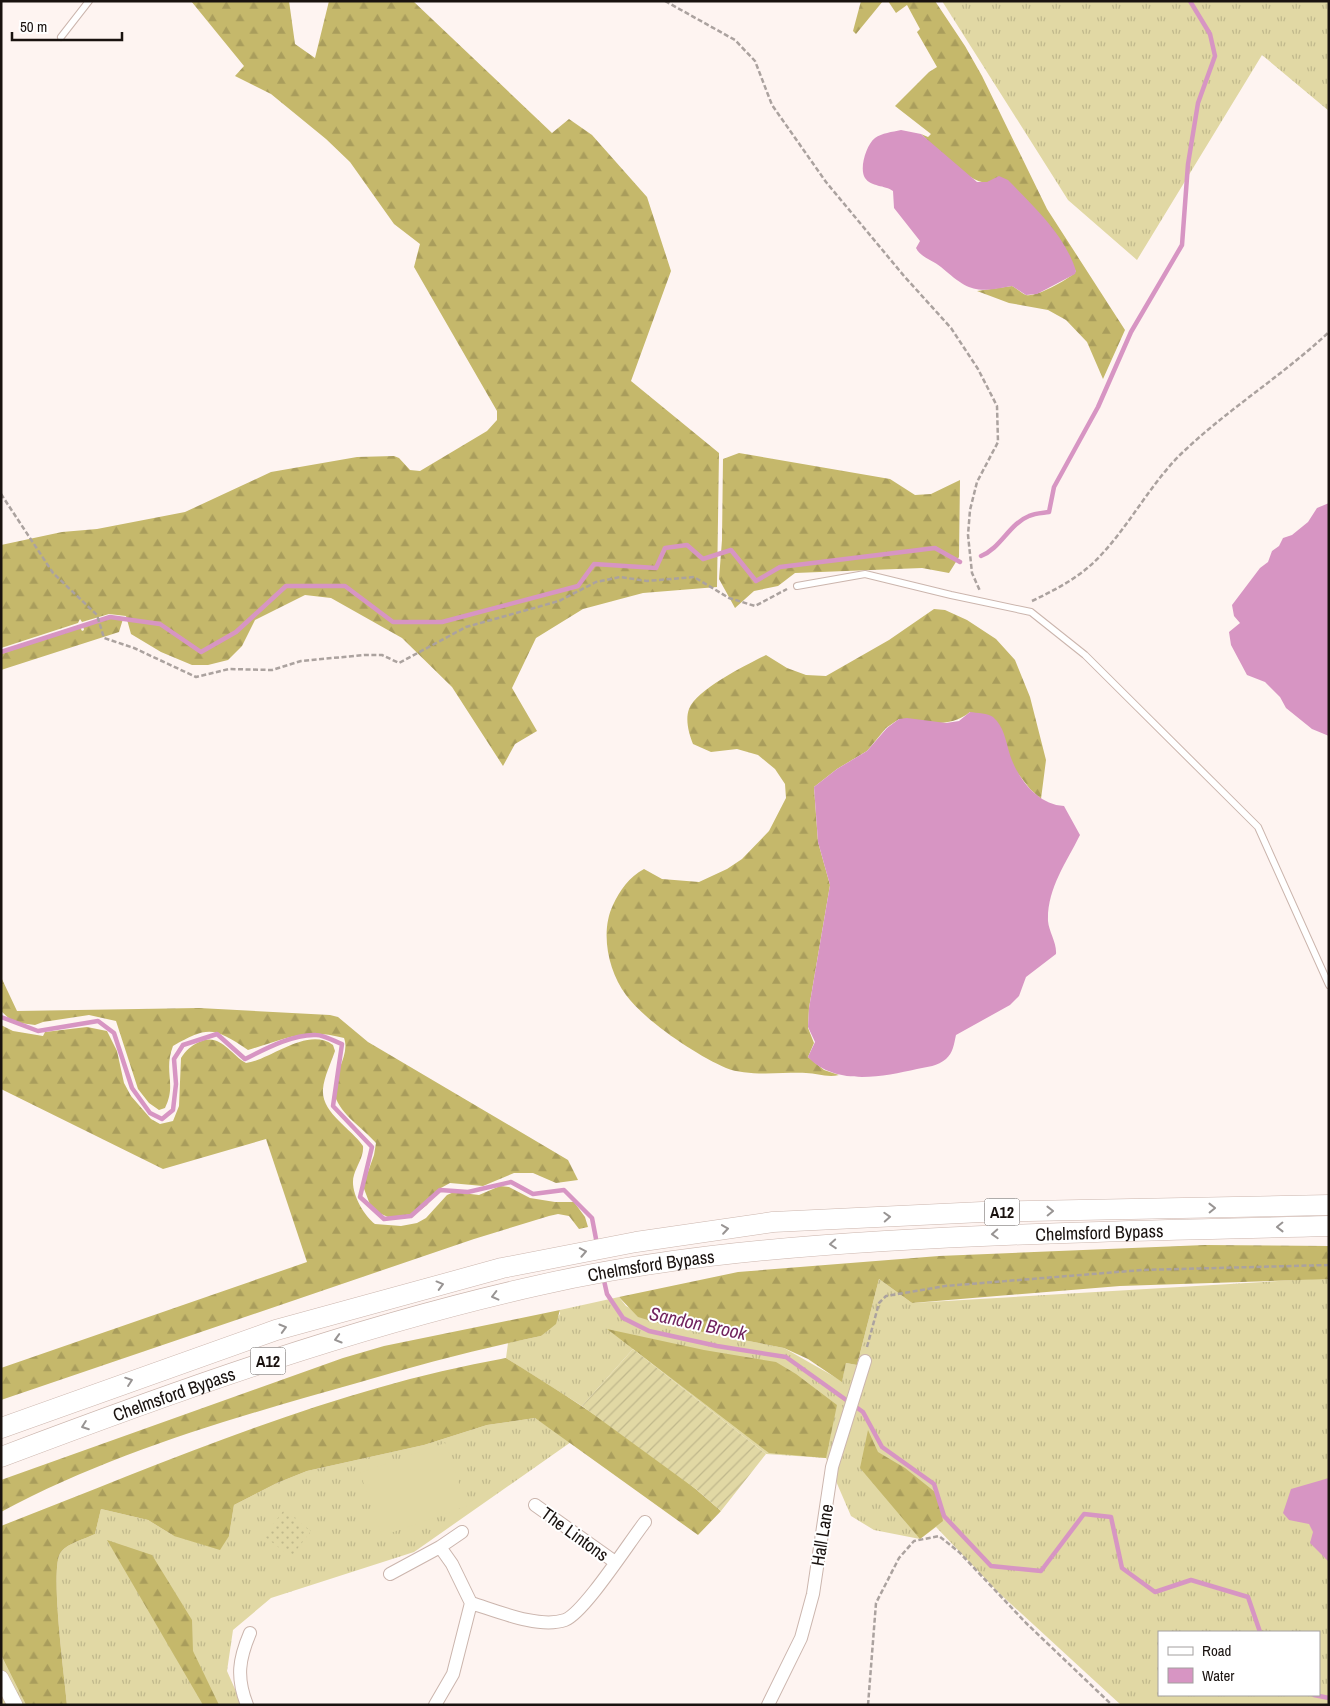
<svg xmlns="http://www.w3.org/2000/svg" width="1330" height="1706" viewBox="0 0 1330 1706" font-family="'Archivo Narrow',sans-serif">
<defs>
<pattern id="grass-tufts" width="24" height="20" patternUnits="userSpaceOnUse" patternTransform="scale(1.25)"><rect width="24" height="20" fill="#e1d8a4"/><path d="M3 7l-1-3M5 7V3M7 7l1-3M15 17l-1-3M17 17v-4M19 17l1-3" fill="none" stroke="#c0b88c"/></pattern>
<pattern id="forest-firs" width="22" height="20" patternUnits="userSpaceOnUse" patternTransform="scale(1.25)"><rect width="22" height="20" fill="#c5b86b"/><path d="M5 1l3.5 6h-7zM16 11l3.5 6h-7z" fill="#a99d5c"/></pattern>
<pattern id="park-dots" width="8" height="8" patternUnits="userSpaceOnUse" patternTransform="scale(1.25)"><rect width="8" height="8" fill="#e1d8a4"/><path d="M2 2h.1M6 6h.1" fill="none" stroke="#c0b88c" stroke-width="1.8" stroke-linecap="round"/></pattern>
<pattern id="garden-furrows" width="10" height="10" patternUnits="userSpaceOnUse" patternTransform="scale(1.25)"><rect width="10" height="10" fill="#e1d8a4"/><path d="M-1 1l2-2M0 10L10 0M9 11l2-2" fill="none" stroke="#c0b88c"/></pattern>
</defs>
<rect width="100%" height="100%" fill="#fef4f1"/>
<!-- grass -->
<path fill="url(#grass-tufts)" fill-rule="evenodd" d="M942 1H1329V111L1262 55 1137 260 1068 200Z
M1329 1278V1705H1121L999 1593 936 1527 920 1539 874 1530 851 1516 826 1458 766 1454 633 1349 582 1406 506 1358 508 1343 541 1336 560 1314V1310L619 1297 626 1306 661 1324 784 1348 842 1381 846 1363 857 1365 879 1279 912 1303ZM1159 1632H1319V1695H1159Z
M535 1418 571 1442 414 1552 271 1598 233 1630 227 1671 242 1705H67C65 1680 49 1566 61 1552 68 1543 85 1539 95 1534L101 1509 148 1520 174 1536H229L234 1505 277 1483 307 1471 424 1445 487 1425Z
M1 1655 26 1705H1Z"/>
<!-- forest -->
<path fill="url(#forest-firs)" d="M191 1H289L295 44 315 58 329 1H413L552 133 569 119 592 135 647 197 671 271 631 381 719 453 717 587 643 593 583 609 536 638 512 688 537 731 515 744 503 766 452 687 402 638 331 598 305 595 255 620 242 646 228 660 208 665H192L161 652 131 634 126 616 109 614 82 622 80 619 78 623 1 648V545L62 532 97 529 185 512 271 472 357 457 394 456 399 458 410 470 420 471 487 431 497 420V411L414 267 420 244 394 224 350 162 326 139 271 94 235 76 244 66Z
M861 1H883L856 34 853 31Z
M888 1H935L965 46 982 76 1047 209 1125 330 1103 379 1087 342 1066 320 1048 310 1009 303 977 291 1012 286C1016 288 1021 293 1026 295 1035 298 1072 278 1076 271L987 183C965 181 937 149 921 134L928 137 931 134 895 106 929 72 937 67 917 32 920 29 907 5 896 13Z
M739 453 890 479 915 495 931 494 960 480 959 557 949 573 922 568 795 573 778 586 754 591 735 608 719 579 722 540 723 459Z
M934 609 945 610 967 620 996 639 1015 660 1030 697 1046 760 1041 799 1030 789 970 712C949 729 924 722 899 719L886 728 867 751 837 769 814 787 818 842 830 885 809 1008 808 1028 814 1043 808 1057 824 1070 839 1075C827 1078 817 1073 806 1073 783 1072 748 1077 726 1068 696 1055 645 1021 626 995 608 971 600 932 613 905 620 890 629 877 644 869L662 879 699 882 727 869 742 859 769 831 786 798 785 784 775 769 758 755 737 749 711 752 693 744C689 734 685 720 689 709 697 689 746 665 766 655L787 668 806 675 826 676 889 640Z
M107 619H123L119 632 1 670V654L80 627 82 631 84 630 83 626Z
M1 977 17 1011 199 1008 330 1015 338 1017 368 1042 568 1160 578 1180 556 1183 533 1173H514L483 1186 450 1183 439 1189 427 1205 415 1214 388 1217 372 1210 363 1186 374 1155 376 1143C363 1128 341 1115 335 1096 330 1077 351 1056 344 1038 305 1027 285 1039 248 1050 215 1028 209 1025 173 1046 163 1072 177 1084 165 1108L159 1110 149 1103 138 1089 116 1021 89 1015 43 1022 35 1025 13 1022 1 1011Z
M1 1025 13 1031 43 1036 45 1032 87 1027 107 1031 117 1051 124 1083 131 1096 151 1119 160 1124 173 1121 179 1106 181 1058C186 1050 191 1046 199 1042 220 1032 230 1054 246 1063 269 1061 307 1026 333 1045L335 1051C331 1063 324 1077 323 1089 321 1113 351 1128 363 1146 364 1156 357 1165 354 1175 349 1190 363 1215 375 1224L401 1226 417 1223 426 1218 447 1195 454 1192 479 1195 500 1186 509 1187 530 1198 555 1202H574L585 1217 588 1227 579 1229 569 1216 558 1214 549 1216 474 1239 1 1400V1368L307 1262 266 1139 163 1169 1 1089Z
M1205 1245 1329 1246V1279L1120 1286 912 1303 879 1279 857 1365 846 1363 842 1382 808 1359 784 1348 661 1324 638 1317 619 1297 738 1272 939 1256Z
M560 1310 556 1324 541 1336C479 1349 418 1365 357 1383 236 1417 113 1452 1 1512V1480L343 1358 384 1346Z
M607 1329 704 1350 776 1362 796 1374 837 1405 826 1458 769 1453Z
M506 1358C580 1404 656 1452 721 1511L698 1535 535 1418 487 1425 424 1445 307 1471 277 1483 234 1505 229 1536 220 1550 174 1536 148 1520 101 1509 95 1534C85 1539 68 1543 61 1552 49 1566 65 1680 67 1705H26L1 1655V1526C166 1462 330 1389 506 1358Z
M868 1430 878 1452 905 1468 935 1492 939 1499 943 1521 920 1539 860 1468Z
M107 1540 152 1555 192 1620 193 1651 219 1705H203Z"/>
<!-- park -->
<path fill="url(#park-dots)" d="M284 1510 311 1531 291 1557 264 1536Z"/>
<!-- garden -->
<path fill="url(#garden-furrows)" d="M633 1349 766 1454 721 1511 697 1490 582 1406Z"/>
<!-- pitch -->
<path fill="#e1d8a4" d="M445 1443 467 1506 382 1536 360 1473Z"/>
<!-- water -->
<path fill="#d795c3" d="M901 130 921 134 977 182H987L999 176 1008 180C1034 207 1065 235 1076 271L1075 274 1037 294 1026 295 1012 286C975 293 970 292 941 267 933 260 921 258 916 248L920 241 894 208 893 191C885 185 871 187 865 178 859 169 866 145 875 138 882 133 892 132 901 130Z
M1329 503V736L1312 729 1286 708 1280 697 1265 682 1247 675 1231 645 1229 632 1240 623 1234 616 1232 605 1260 568 1268 562 1272 551 1279 546 1283 538 1292 535 1308 522 1317 508Z
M970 712C977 713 988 713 993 717 1004 726 1006 742 1010 755 1018 779 1038 805 1064 806L1080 835C1066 863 1047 889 1048 921 1049 932 1057 943 1056 954L1026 977 1019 996 1010 1005 956 1035C954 1044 953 1053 946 1059 938 1066 927 1067 917 1069 882 1077 835 1086 808 1057L815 1042 808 1027 809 1008 830 885 818 842 814 787 837 769 867 751 887 728 899 719 907 718 946 723 959 721Z
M1329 1478V1562L1310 1543 1313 1532 1309 1524 1289 1520 1283 1513 1291 1489Z"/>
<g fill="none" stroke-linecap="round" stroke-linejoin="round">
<!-- stream -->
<path stroke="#d795c3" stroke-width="4.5" d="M981 556C1001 548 1009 524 1029 516 1035 513 1043 513 1049 512L1054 487 1098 407 1131 332 1182 245 1188 164 1198 103 1215 56 1210 34 1190 1
M1 652 110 617 160 624 201 652 236 632 286 586H345L393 622H442L578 586 594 564 656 568 665 548 687 545 703 559 731 550 756 581 780 567 935 548 960 562
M1 1017 38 1031 98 1021 114 1033 132 1088 150 1113 162 1119 173 1110 176 1084 174 1059 183 1045 217 1034 245 1059C265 1049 293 1034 316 1035 324 1035 334 1041 342 1044L333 1106 372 1147 360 1197 384 1219 411 1216 440 1190 468 1192 511 1182 533 1194 564 1190 592 1218 597 1244
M603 1276 607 1294 623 1318 649 1331 717 1346 786 1357 863 1412 882 1447 934 1484 944 1516 991 1566 1041 1571 1084 1514 1111 1517 1122 1568 1155 1592 1191 1580 1248 1597 1260 1632
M1314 1695 1329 1698"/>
<!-- service casing -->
<g stroke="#cbb5ad" stroke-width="8">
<path id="service" d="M61 37 89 1
M797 586 865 574 951 595 1031 612 1085 655 1258 827 1329 985"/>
</g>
<!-- minor casing -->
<g stroke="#cbb5ad" stroke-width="14">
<path id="minor" d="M535 1505 615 1562
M440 1547 452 1564 471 1603
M390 1574 440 1547 462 1532
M247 1705C236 1677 239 1659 250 1633
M435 1705 453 1674 471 1603C497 1611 539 1629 565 1620 584 1613 630 1541 645 1522
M768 1705 801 1638 813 1594 832 1467 865 1361"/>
</g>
<!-- tertiary casing -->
<g stroke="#cbb5ad" stroke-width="16">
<path id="tertiary" d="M1 1678 15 1705"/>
</g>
<!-- trunk casing -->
<g stroke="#cbb5ad" stroke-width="21">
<g id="trunk">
<path d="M1 1428 276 1330 502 1268 636 1242 773 1222 982 1212 1329 1205"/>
<path id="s1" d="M1 1457C178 1390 356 1326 540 1285 653 1259 770 1248 885 1241 1033 1232 1181 1230 1329 1226"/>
</g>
</g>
<!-- path -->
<path stroke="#aba29f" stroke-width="2.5" stroke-dasharray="5 2.5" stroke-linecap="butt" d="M665 1 735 40 755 61 772 105 826 182 904 276 951 328 978 369 997 406 998 442 977 482 970 510 968 535 972 573 980 591
M1 494 53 573 97 615 104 638 134 648 196 677 229 669 272 670 301 661 364 655H382L399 663 466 627 559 601 596 582 620 577 647 581 694 577 729 598 755 606 787 589
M1032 601C1057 589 1082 576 1101 555 1131 523 1151 483 1182 453 1228 409 1282 376 1329 332
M867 1347 879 1303 886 1296 945 1286 1142 1270 1329 1265
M868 1705 876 1603 899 1558 914 1541 939 1536 959 1552 1026 1623 1112 1705"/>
<!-- service -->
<use href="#service" stroke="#fff" stroke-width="6"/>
<!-- minor -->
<use href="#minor" stroke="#fff" stroke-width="12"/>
<!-- tertiary -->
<use href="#tertiary" stroke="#fff" stroke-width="15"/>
<!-- trunk -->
<use href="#trunk" stroke="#fff" stroke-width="20"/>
</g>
<!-- one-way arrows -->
<defs><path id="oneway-chevron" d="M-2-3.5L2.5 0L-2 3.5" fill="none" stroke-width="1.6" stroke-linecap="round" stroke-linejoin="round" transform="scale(1.25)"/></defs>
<g stroke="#989493">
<use href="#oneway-chevron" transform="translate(1212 1208) rotate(-1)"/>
<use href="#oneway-chevron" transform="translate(1050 1211) rotate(-1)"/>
<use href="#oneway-chevron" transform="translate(887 1217) rotate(-3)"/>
<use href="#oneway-chevron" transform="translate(1280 1227) rotate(179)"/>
<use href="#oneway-chevron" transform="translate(725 1229) rotate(-8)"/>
<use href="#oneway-chevron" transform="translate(995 1234) rotate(177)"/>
<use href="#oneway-chevron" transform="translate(833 1244) rotate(176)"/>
<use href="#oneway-chevron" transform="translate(583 1252) rotate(-11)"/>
<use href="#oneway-chevron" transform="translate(440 1285) rotate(-15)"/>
<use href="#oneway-chevron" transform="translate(495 1296) rotate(166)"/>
<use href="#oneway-chevron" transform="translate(283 1328) rotate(-16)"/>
<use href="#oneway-chevron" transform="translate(338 1339) rotate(164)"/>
<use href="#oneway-chevron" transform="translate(129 1381) rotate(-19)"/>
<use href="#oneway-chevron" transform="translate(85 1426) rotate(160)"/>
</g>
<g text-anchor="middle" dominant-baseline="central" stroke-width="4" stroke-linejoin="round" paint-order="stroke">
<!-- shield labels -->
<g fill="#fff" stroke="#5e5957" stroke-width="1">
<rect x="984.5" y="1198.5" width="35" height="27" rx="4"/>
<rect x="250.5" y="1347.5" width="35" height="27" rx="4"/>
</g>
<g font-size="16" font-weight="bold" fill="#19120f">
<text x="1002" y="1212">A12</text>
<text x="268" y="1361">A12</text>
</g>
<!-- street labels -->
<g font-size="18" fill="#19120f" stroke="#fff">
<text stroke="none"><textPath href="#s1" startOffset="1129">Chelmsford Bypass</textPath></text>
<text stroke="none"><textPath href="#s1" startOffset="679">Chelmsford Bypass</textPath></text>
<text stroke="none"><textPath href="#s1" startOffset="184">Chelmsford Bypass</textPath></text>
<text transform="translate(575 1534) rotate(36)">The Lintons</text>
<text transform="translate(822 1535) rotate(-81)">Hall Lane</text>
</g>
<!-- water labels -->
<g font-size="19" font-style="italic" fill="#71245f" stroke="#fff">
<text transform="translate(698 1323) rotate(12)">Sandon Brook</text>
</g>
</g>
<!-- border -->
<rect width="1330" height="1706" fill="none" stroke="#19120f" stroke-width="5"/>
<!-- legend -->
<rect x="1158" y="1631" width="162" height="65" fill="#ffffff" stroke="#a3a09f"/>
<rect x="1168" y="1647" width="25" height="8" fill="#ffffff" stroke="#a3a09f"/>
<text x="1202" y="1656" font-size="15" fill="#19120f">Road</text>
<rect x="1168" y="1668" width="25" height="15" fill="#d795c3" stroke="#a3a09f"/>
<text x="1202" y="1681" font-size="15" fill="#19120f">Water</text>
<!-- scale -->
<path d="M12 32v8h110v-8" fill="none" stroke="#19120f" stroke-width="2.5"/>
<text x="20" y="32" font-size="15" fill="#19120f" stroke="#ffffff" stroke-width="4" paint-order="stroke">50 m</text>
</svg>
